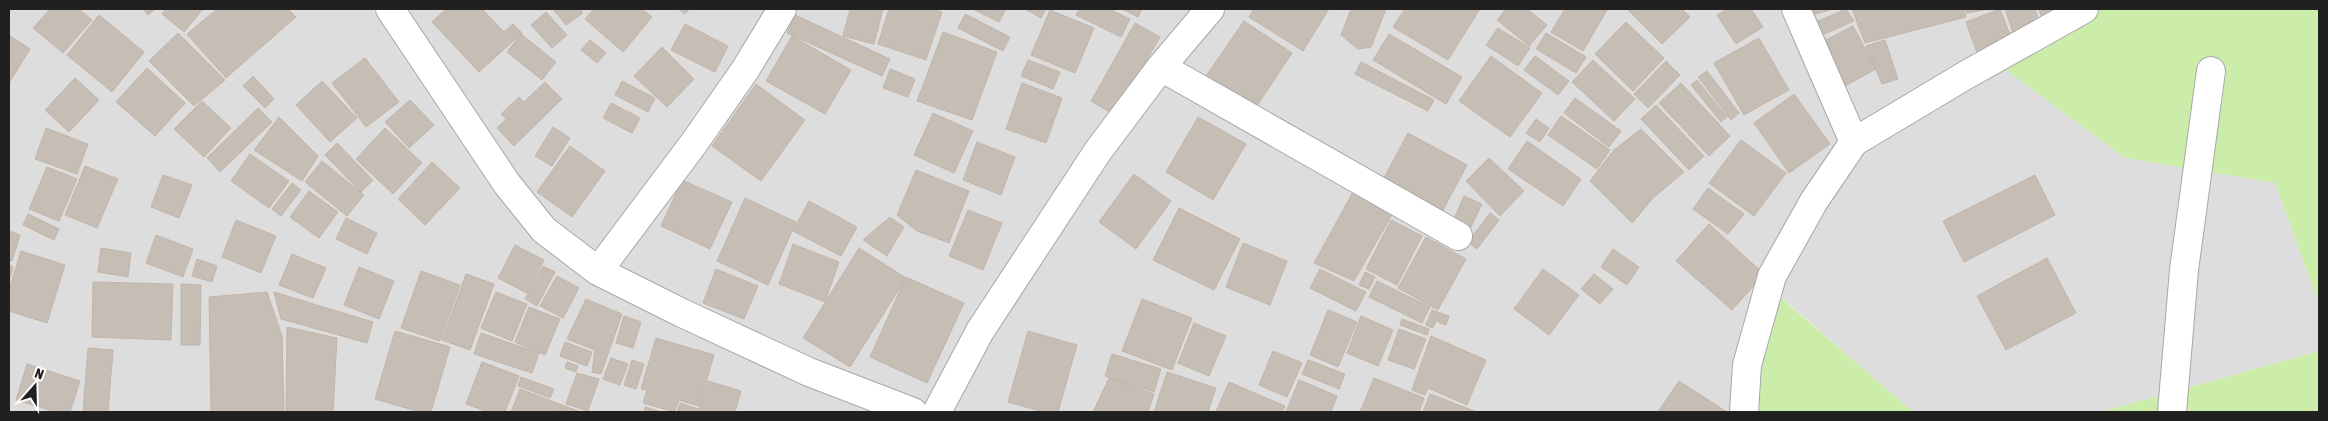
<svg xmlns="http://www.w3.org/2000/svg" width="2328" height="421" viewBox="0 0 2328 421" font-family="'Asap Condensed',sans-serif">
<rect width="100%" height="100%" fill="#f1ede6"/>
<!-- residential -->
<path fill="#dedddd" d="M9 9H373L498 196 535 241 589 282 681 327 877 412H9Z
M406 9H2096L2125 158 2275 182 2319 304V351L2101 412H1913L1773 290 1748 412H951L811 358 603 258 553 220 519 177Z"/>
<!-- grass -->
<path fill="#ccedaa" d="M2096 9H2319V304L2275 183 2125 158 2002 67Z
M1772 290 1913 412H1748Z
M2319 351V412H2101Z"/>
<!-- building -->
<path fill="#c6bdb5" stroke="#c4b4a8" d="M50 9H79L92 20 63 53 33 28Z
M143 9H155L148 15Z
M166 9H203L184 32 162 14Z
M217 9H288L296 17 226 78 187 34Z
M446 9H482L504 32 513 24 522 33 479 72 432 22Z
M553 9H580L583 13 566 25Z
M594 9H642L652 17 623 52 585 19Z
M678 9H689L685 14Z
M850 9H883L874 44 843 36Z
M889 9H932L942 12 926 60 878 44Z
M973 9H1006L999 22Z
M1025 9H1046L1041 18Z
M1079 9H1109L1130 19 1121 37 1076 15Z
M1122 9H1142L1138 17Z
M1254 9H1329L1303 51 1249 17Z
M1351 9H1386L1371 47 1358 49 1341 35Z
M1405 9H1480L1448 60 1393 27Z
M1506 9H1527L1547 25 1529 46 1497 20Z
M1565 9 1607 10 1583 51 1551 32Z
M1627 9H1682L1690 17 1662 44Z
M1728 9H1751L1763 27 1736 44 1717 15Z
M1810 9H1833L1812 15Z
M1846 9 1854 21 1820 36 1814 23Z
M1852 9H1964L1966 17 1865 43Z
M1966 9H1989L1967 13Z
M2000 9 2015 48 1980 61 1966 22Z
M2005 9H2035L2041 27 2014 36Z
M2039 9H2082L2044 26Z
M1050 10 1094 28 1075 73 1031 55Z
M546 12 567 35 552 48 531 25Z
M965 14 1010 37 1003 51 958 28Z
M99 15 144 52 112 92 67 55Z
M795 15 890 59 882 76 787 33Z
M1244 21 1292 53 1253 112 1204 79Z
M1626 22 1664 58 1633 91 1595 54Z
M1135 23 1160 37 1115 115 1091 101Z
M685 24 728 46 715 72 671 50Z
M1853 26 1876 69 1843 87 1820 43Z
M1498 28 1530 48 1518 66 1486 45Z
M943 32 997 52 972 120 917 101Z
M178 33 225 80 194 106 149 61Z
M1546 33 1586 57 1576 73 1536 49Z
M521 34 556 62 542 80 507 52Z
M1389 34 1462 77 1446 104 1373 60Z
M9 35 30 49 9 83Z
M792 36 851 70 825 114 766 81Z
M1759 38 1789 90 1744 115 1714 63Z
M590 40 606 53 597 63 581 50Z
M1885 40 1898 79 1882 84 1866 46Z
M662 47 694 79 667 107 634 76Z
M1491 56 1542 93 1510 137 1459 101Z
M1535 56 1569 81 1558 95 1524 70Z
M365 58 399 102 366 127 332 83Z
M1028 60 1060 72 1053 89 1021 76Z
M1593 60 1635 99 1614 121 1572 82Z
M1666 61 1680 75 1648 108 1634 94Z
M1361 62 1434 100 1428 111 1355 74Z
M147 68 185 103 155 136 116 102Z
M890 69 915 79 908 97 883 88Z
M1707 71 1739 113 1731 120 1698 77Z
M253 76 274 99 265 108 243 86Z
M75 78 99 100 69 132 45 110Z
M1697 80 1727 117 1721 122 1691 85Z
M322 81 357 118 330 142 296 105Z
M622 81 655 98 648 112 615 95Z
M545 82 562 99 514 146 497 128 506 119 501 114 519 97 524 102Z
M1022 83 1062 98 1046 143 1006 129Z
M1681 83 1730 136 1709 156 1659 103Z
M756 84 805 120 761 181 712 146Z
M1794 94 1830 144 1789 173 1754 123Z
M1575 98 1621 131 1609 147 1564 113Z
M410 100 434 125 409 148 385 122Z
M202 101 231 128 204 157 174 129Z
M611 103 640 118 632 133 603 118Z
M1656 105 1704 156 1689 170 1641 119Z
M258 108 272 122 220 172 207 158Z
M933 113 973 131 954 173 914 155Z
M1561 116 1610 150 1597 169 1548 135Z
M279 117 318 156 302 181 254 150Z
M1198 117 1246 144 1213 200 1166 172Z
M1536 119 1549 128 1540 142 1526 133Z
M553 127 570 138 552 166 535 156Z
M46 128 88 144 77 174 35 159Z
M385 128 422 163 393 194 356 159Z
M1641 129 1684 172 1653 198 1632 223 1590 181 1614 150Z
M1408 133 1467 165 1443 210 1384 178Z
M1741 140 1786 173 1754 216 1709 183Z
M1527 141 1581 179 1563 206 1508 169Z
M977 142 1015 157 1001 195 963 180Z
M337 143 373 180 361 192 325 155Z
M570 146 605 171 572 217 537 192Z
M250 154 289 181 269 208 231 181Z
M1489 158 1524 191 1500 216 1466 181Z
M322 161 364 195 347 216 305 182Z
M432 162 460 188 425 225 398 199Z
M85 166 118 179 97 228 65 215Z
M47 167 77 179 59 221 29 209Z
M916 170 969 191 949 243 917 231 897 215Z
M1134 174 1171 201 1136 249 1099 222Z
M163 175 192 185 179 218 151 207Z
M2035 175 2055 215 1964 262 1943 221Z
M682 180 732 202 710 249 661 226Z
M292 183 301 190 281 216 272 209Z
M1708 188 1744 214 1728 234 1693 209Z
M309 191 338 212 319 238 290 217Z
M1353 192 1393 213 1354 281 1314 263Z
M1464 196 1482 204 1470 229 1453 221Z
M745 198 796 222 768 285 717 261Z
M809 201 857 227 841 256 793 231Z
M1179 208 1240 239 1214 290 1153 260Z
M968 210 1002 223 983 270 949 256Z
M1490 213 1499 220 1477 249 1468 242Z
M28 214 59 229 54 240 23 225Z
M890 217 904 227 887 256 863 240Z
M346 218 377 233 367 254 336 239Z
M236 220 276 236 261 273 222 257Z
M1391 220 1422 236 1397 285 1366 269Z
M1709 224 1764 274 1732 310 1676 261Z
M9 231 20 235 12 261 9 260Z
M156 235 193 249 183 277 146 263Z
M1426 237 1466 259 1438 310 1398 288Z
M1243 243 1287 261 1270 305 1226 287Z
M793 244 839 262 825 302 779 284Z
M515 245 544 260 527 293 498 278Z
M101 248 131 253 128 277 98 272Z
M859 248 906 278 850 367 803 338Z
M1613 249 1639 267 1627 285 1601 267Z
M21 251 65 265 47 323 9 311V290Z
M292 254 326 268 313 298 279 285Z
M2047 258 2076 313 2006 350 1977 296Z
M197 259 217 266 212 282 192 276Z
M9 265 13 267 9 282Z
M543 266 555 272 537 306 525 299Z
M359 267 394 281 379 319 344 305Z
M716 269 758 286 744 319 703 303Z
M1320 269 1366 292 1356 311 1310 288Z
M1543 269 1579 295 1549 335 1514 309Z
M421 271 460 285 440 341 401 328Z
M1365 272 1375 277 1369 289 1359 285Z
M466 274 494 284 470 350 442 340Z
M1594 274 1613 289 1600 304 1581 289Z
M557 276 579 288 563 318 540 306Z
M906 277 964 303 927 383 870 357Z
M1377 281 1430 307 1422 323 1369 297Z
M93 282 173 284 171 340 92 337Z
M181 284 201 285 200 345H181Z
M267 292 282 336 284 412H211L209 297Z
M274 292 373 322 367 343 281 319Z
M496 292 527 304 512 341 481 328Z
M586 299 622 314 601 374 592 372 595 350 567 339Z
M1142 299 1192 318 1172 370 1122 351Z
M529 307 560 319 545 355 515 342Z
M1328 310 1357 322 1338 367 1310 355Z
M1432 310 1449 316 1446 325 1436 321 1433 328 1426 325Z
M624 316 641 322 633 348 616 343Z
M1361 316 1393 330 1378 366 1347 353Z
M1402 319 1429 329 1427 335 1400 325Z
M1194 323 1226 336 1209 376 1178 363Z
M287 327 337 338 333 412H286Z
M1399 329 1426 339 1414 369 1388 360Z
M395 331 450 347 431 412H420L375 399Z
M1028 331 1077 345 1058 412H1043L1008 402Z
M481 333 539 353 532 373 474 354Z
M1431 336 1486 360 1467 405 1428 388 1425 395 1412 390Z
M656 338 714 355 699 406 679 400 674 412 643 403 647 390 641 389Z
M565 342 592 352 587 366 560 356Z
M88 348 113 350 108 412H83Z
M1273 351 1302 363 1287 397 1259 385Z
M1112 354 1161 369 1154 392 1105 376Z
M611 358 628 364 620 385 603 379Z
M632 360 644 364 636 389 624 385Z
M1308 360 1345 374 1339 389 1302 374Z
M482 362 519 376 505 412H488L466 404Z
M567 362 578 366 576 372 565 368Z
M27 364 80 381 70 412H56L16 400Z
M1167 372 1216 388 1208 412H1154Z
M577 373 599 379 588 411 566 404Z
M521 377 554 389 550 398 518 386Z
M1109 378 1154 394 1148 412H1093Z
M1374 378 1424 398 1419 412H1360Z
M1299 380 1337 396 1331 412H1286Z
M708 381 741 391 735 412H677L680 403 699 409Z
M1679 381 1727 412H1658Z
M1229 382 1285 406 1282 412H1216Z
M520 389 562 405 559 412H511Z
M1430 394 1477 412H1423Z
M562 405 581 412H560Z
M645 407 661 412H644Z"/>
<g fill="none" stroke-linecap="round" stroke-linejoin="round">
<!-- minor casing -->
<g stroke="#a7a7a7" stroke-width="30">
<path id="minor" d="M390 9 507 184 544 230 598 271 682 313 809 372 913 412
M1796 9 1854 142
M1161 67 1458 236
M598 271 694 143 745 70 782 9
M937 412 980 331 1098 151 1161 67 1210 9
M1744 412 1747 365 1772 276 1814 201 1854 142 1966 75 2084 9
M2172 412 2184 270 2211 71"/>
</g>
<!-- minor -->
<use href="#minor" stroke="#fff" stroke-width="28"/>
</g>
<!-- border -->
<rect width="2328" height="421" fill="none" stroke="#202020" stroke-width="20"/>
<!-- north arrow -->
<g transform="translate(35 386) rotate(20)" stroke="#ffffff" stroke-width="4" paint-order="stroke">
<path d="M0-4L9 19L0 12L-9 19Z" fill="#202020"/>
<text y="-8" font-size="14" font-weight="bold" text-anchor="middle" fill="#202020">N</text>
</g>
</svg>
